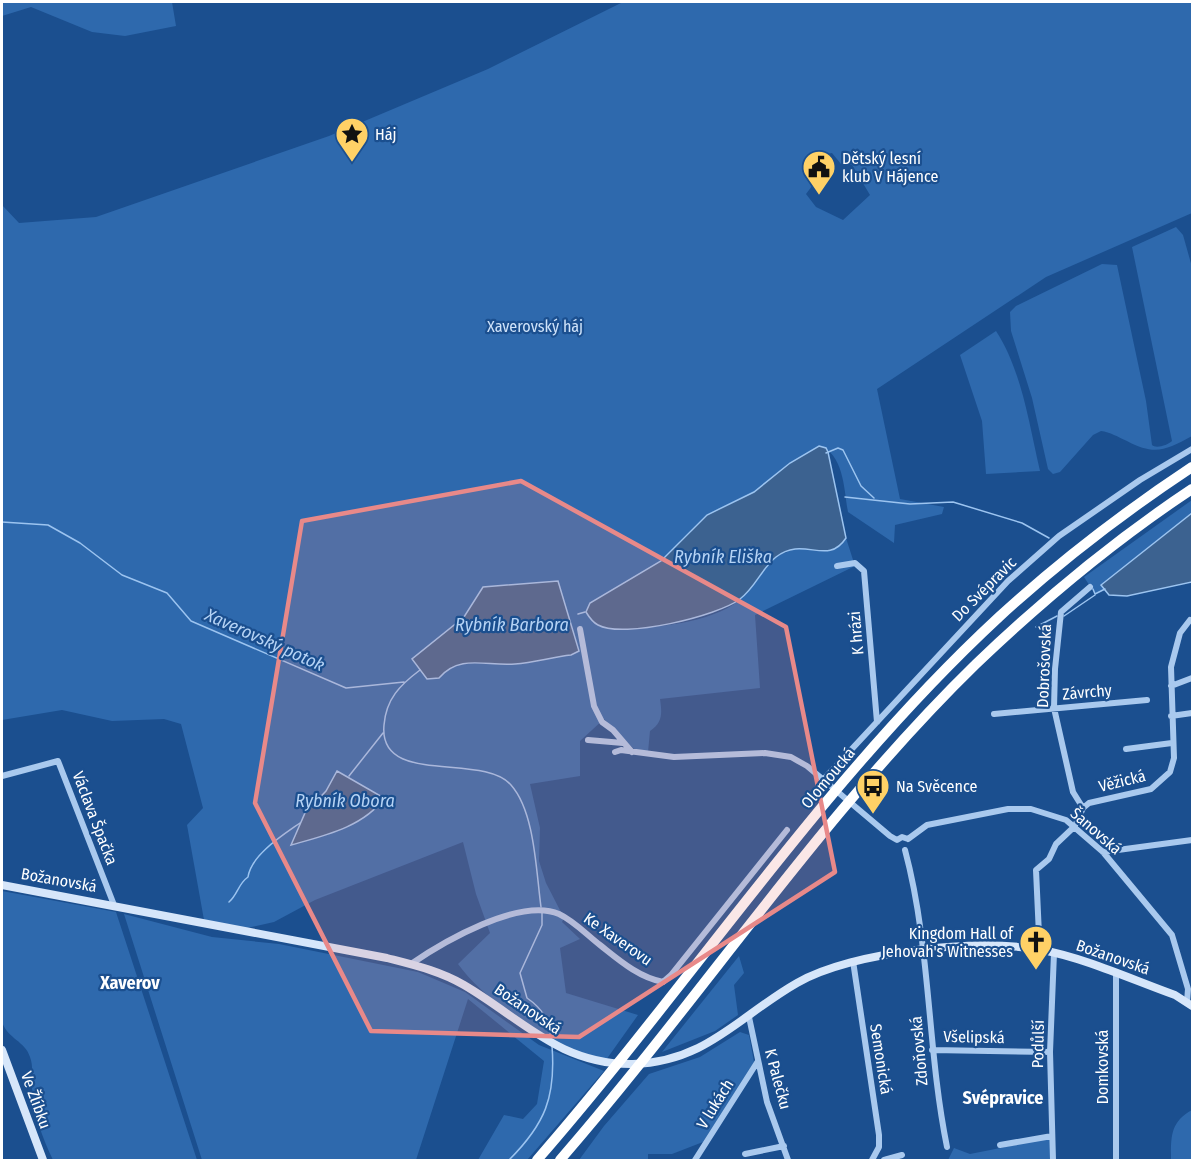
<svg xmlns="http://www.w3.org/2000/svg" width="1194" height="1162" viewBox="0 0 1194 1162" font-family="'Fira Sans Condensed',sans-serif">
<rect width="100%" height="100%" fill="#1b4f8f"/>
<!-- green -->
<path fill="#2e69ad" fill-rule="evenodd" d="M2 2H172L176 26 125 36 92 32 31 7 2 16Z
M623 2H1192V213L1046 277 877 389 900 499 944 507 942 514 895 525 894 543 848 512C844 490 844 453 819 446L790 463 754 492 707 515 661 561 590 603 586 612 600 627C640 630 714 626 744 596 756 584 766 561 780 555 787 552 795 548 802 547 821 544 830 562 846 538L855 566 755 615 760 688 660 699C662 713 663 722 650 731L648 752 634 749 604 719 580 741V776L530 784 540 828 539 861 546 883 564 918 562 922 580 939 560 948 566 993 638 1015 606 1060C593 1056 578 1053 565 1047 530 1029 481 996 458 964L490 933 476 894 463 842 315 900 274 922 247 928 204 920 187 825 203 808 181 724 164 719 112 721 62 710 2 720V205L19 223 96 217 329 136 488 69ZM832 153 841 164 852 165 870 195 843 220 816 207 806 194 821 174 827 154ZM558 582 579 651 571 655C552 657 534 663 515 664 487 667 460 653 439 678L413 659 464 617 483 587ZM337 771 384 798 291 844 305 813 326 791Z
M1176 227 1183 235 1192 267V436C1166 450 1155 456 1127 441 1118 437 1110 432 1101 431L1093 435 1060 472 1053 474 1048 469 1032 398 1011 331 1010 312 1016 306 1102 264 1117 265 1146 401 1152 445C1156 449 1168 445 1172 441L1132 247Z
M996 331C1022 371 1029 424 1040 471L986 474 982 421 960 355Z
M1192 500V513L1101 586 1104 590 1095 594 1084 577Z
M2 891 116 912 197 1160H53C43 1139 33 1113 32 1089 31 1078 34 1068 30 1057 25 1041 8 1039 2 1022Z
M124 914 212 937 279 944 418 972 465 992 539 1045 604 1071 527 1160H478L504 1115 523 1119 537 1104 544 1061 468 999 416 1160H202Z
M739 956 744 973 734 985 738 1015 715 1031 662 1052Z
M740 1032 749 1035 754 1062 703 1142 672 1154H648V1160H579L604 1126 649 1074 700 1057Z
M1192 1110V1160H1171C1171 1137 1170 1122 1192 1110Z
M1050 1138V1160H948L954 1148 970 1154Z"/>
<!-- water -->
<path fill="#3c6290" stroke="#9cc4f0" stroke-width="1.5" d="M819 446 826 448 828 452 846 538C827 567 804 535 776 557 762 568 755 588 740 599 718 616 623 639 598 625 592 622 589 617 586 612L590 603 661 561 707 515 754 492 790 463Z
M1192 513V582L1127 596 1109 595 1101 585Z
M558 581 579 651 571 655C552 657 534 663 515 664 488 667 460 653 439 678L427 679 412 659 464 617 483 587Z
M337 771 384 798C364 827 323 836 291 845L305 813 326 791Z"/>
<g fill="none" stroke-linecap="round" stroke-linejoin="round">
<!-- stream -->
<path stroke="#9cc4f0" stroke-width="1.5" d="M826 453 838 448 843 450 861 486 874 498
M845 497 910 504 953 502 1022 523 1049 538
M2 522 48 525 80 543 122 575 167 593 191 621 346 688 404 682
M1093 589 1095 594 1105 589
M578 614 585 612
M1064 616 1095 595
M1036 627 1057 616
M420 670C400 685 386 699 384 725 378 787 482 752 511 785 535 812 536 871 541 907
M349 776 383 733
M229 902C238 894 238 884 248 877 251 855 283 835 300 823
M542 912V925L520 973 527 998C543 1009 549 1020 551 1038
M509 1160C545 1124 556 1097 552 1046"/>
<!-- street -->
<path stroke="#a9c9ee" stroke-width="6" d="M837 566 855 563 864 571 877 722
M580 629 594 706 602 722 613 730 632 752
M1171 686 1192 678
M994 714 1147 700
M1171 716 1192 713
M588 740 623 743
M1126 749 1172 743
M615 752 621 750 674 757 765 753 791 757 807 766 890 836 897 840 902 837 908 839
M2 776 58 761 114 905
M823 780 1008 581 1059 536 1140 480 1192 449
M1083 808 1089 803 1151 789 1170 772 1174 758 1171 667 1180 633 1190 620
M908 839 927 825 1008 809H1031L1066 820 1103 852 1172 935 1188 989 1187 1002
M905 850C931 947 927 1049 947 1147
M1103 852 1192 840
M1039 935 1036 870 1049 859 1056 844 1075 826 1083 808 1073 792 1054 708 1055 669 1061 612 1090 587
M853 961 879 1135V1147L872 1160
M411 964C443 942 520 897 559 914 574 921 587 935 600 945 619 960 638 977 663 982L671 975 787 830
M749 1017 767 1102 788 1160
M932 1050 1050 1052
M1000 1145 1052 1136
M745 1154 784 1146
M695 1160 758 1061
M884 1160 902 1155
M1053 1160 1050 1052 1054 953
M1116 1160V974"/>
<!-- secondary -->
<path stroke="#d6e6fa" stroke-width="8" d="M2 885 387 958C414 965 440 971 464 985 522 1019 560 1065 633 1064 706 1062 739 1016 797 983 852 951 980 938 1042 950 1085 958 1133 980 1175 995L1192 1006
M2 1050 43 1160"/>
<!-- highway -->
<path stroke="#fff" stroke-width="10" d="M537 1160C693 981 824 779 999 617 1059 562 1124 512 1192 467
M560 1160C701 998 821 815 976 664 1043 600 1115 540 1192 489"/>
</g>
<!-- marked area -->
<path fill="#e88989" fill-opacity="0.2" stroke="#e88989" stroke-width="4.5" stroke-linejoin="round" d="M521 481 786 627 835 872 579 1037 371 1031 255 803 302 521Z"/>
<!-- icons -->
<defs>
<g id="sight-pin" transform="scale(1.725)"><path d="M0 17L-7.5 6A9.5 9.5 0 1 1 7.5 6Z" fill="#ffd166" stroke="#1b4f8f"/><path d="M0-6L1.8-2.2L6-1.7L2.9 1.2L3.7 5.4L0 3.3L-3.7 5.4L-2.9 1.2L-6-1.7L-1.8-2.2Z" fill="#111"/></g>
<g id="civic-pin" transform="scale(1.725)"><path d="M0 17L-7.5 6A9.5 9.5 0 1 1 7.5 6Z" fill="#ffd166" stroke="#1b4f8f"/><path d="M-.6-6.5H3V-4.5H.6V-3L4-1V1h2V6H-6V1h2V-1L-.6-3ZM-1.2 2.5V6h2.4V2.5Z" fill="#111"/></g>
<g id="bus-pin" transform="scale(1.725)"><path d="M0 17L-7.5 6A9.5 9.5 0 1 1 7.5 6Z" fill="#ffd166" stroke="#1b4f8f"/><path d="M-5-6H5V4H4V6H2V4H-2V6H-4V4H-5ZM-3.5-4V0h7V-4ZM-3.5 1.2v1.5H-2V1.2ZM2 1.2v1.5H3.5V1.2Z" fill="#111"/></g>
<g id="church-pin" transform="scale(1.725)"><path d="M0 17L-7.5 6A9.5 9.5 0 1 1 7.5 6Z" fill="#ffd166" stroke="#1b4f8f"/><path d="M-1.2-6h2.4v3.5h3.3v2.4h-3.3V6h-2.4V-.1h-3.3v-2.4h3.3Z" fill="#111"/></g>
</defs>
<g fill-rule="evenodd">
<use href="#sight-pin" x="352" y="134"/>
<use href="#civic-pin" x="819" y="167"/>
<use href="#bus-pin" x="873" y="786"/>
<use href="#church-pin" x="1036" y="942"/>
</g>
<g text-anchor="middle" dominant-baseline="central" stroke-width="4.5" stroke-linejoin="round" paint-order="stroke">
<!-- poi labels -->
<g font-size="16" fill="#fff" stroke="#1b4f8f" text-anchor="start">
<text x="375" y="134">Háj</text>
<text x="842" y="158">Dětský lesní<tspan x="842" dy="18">klub V Hájence</tspan></text>
<text x="896" y="786">Na Svěcence</text>
<text x="1013" y="933" text-anchor="end">Kingdom Hall of<tspan x="1013" dy="18">Jehovah's Witnesses</tspan></text>
</g>
<!-- park labels -->
<g font-size="16" fill="#cfe3fa" stroke="#1b4f8f">
<text x="535" y="326">Xaverovský háj</text>
</g>
<!-- street labels -->
<g font-size="16" fill="#fff" stroke="#1b4f8f">
<text transform="translate(984 589) rotate(-45)">Do Svépravic</text>
<text transform="translate(856 633) rotate(-95)">K hrázi</text>
<text transform="translate(1044 666) rotate(-88)">Dobrošovská</text>
<text transform="translate(1087 692) rotate(-5)">Závrchy</text>
<text transform="translate(828 778) rotate(-50)">Olomoucká</text>
<text transform="translate(1122 781) rotate(-14)">Věžická</text>
<text transform="translate(95 818) rotate(69)">Václava Špačka</text>
<text transform="translate(1096 831) rotate(41)">Šanovská</text>
<text transform="translate(59 880) rotate(10)">Božanovská</text>
<text transform="translate(618 939) rotate(35)">Ke Xaverovu</text>
<text transform="translate(1113 957) rotate(19)">Božanovská</text>
<text transform="translate(528 1009) rotate(34)">Božanovská</text>
<text transform="translate(974 1037) rotate(1)">Všelipská</text>
<text transform="translate(1038 1044) rotate(-89)">Podůlší</text>
<text transform="translate(919 1051) rotate(-95)">Zdoňovská</text>
<text transform="translate(881 1059) rotate(81)">Semonická</text>
<text transform="translate(1102 1067) rotate(-90)">Domkovská</text>
<text transform="translate(778 1079) rotate(75)">K Palečku</text>
<text transform="translate(36 1100) rotate(70)">Ve Žlíbku</text>
<text transform="translate(715 1104) rotate(-58)">V lukách</text>
</g>
<!-- water labels -->
<g font-size="18" font-style="italic" fill="#b5d3f5" stroke="#1b4f8f">
<text x="723" y="557">Rybník Eliška</text>
<text x="512" y="625">Rybník Barbora</text>
<text transform="translate(265 640) rotate(24)">Xaverovský potok</text>
<text x="345" y="801">Rybník Obora</text>
</g>
<!-- neighbourhood labels -->
<g font-size="18" font-weight="bold" fill="#fff" stroke="#1b4f8f">
<text x="130" y="983">Xaverov</text>
<text x="1003" y="1098">Svépravice</text>
</g>
</g>
<!-- border -->
<rect width="1194" height="1162" fill="none" stroke="#ffffff" stroke-width="6"/>
</svg>
